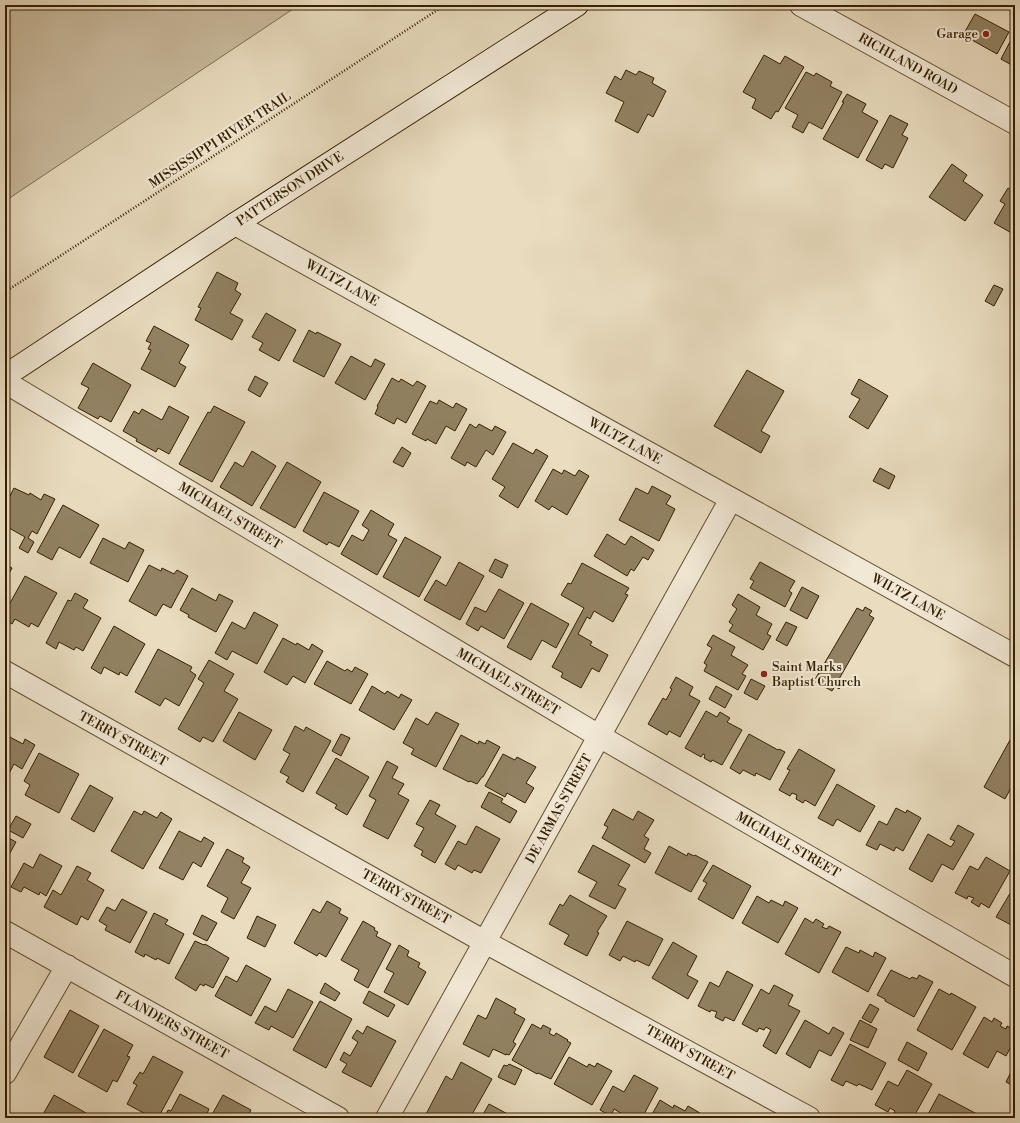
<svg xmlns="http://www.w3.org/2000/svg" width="1020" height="1123" viewBox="0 0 1020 1123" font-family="'Libre Bodoni',serif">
<rect width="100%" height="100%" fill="#e9dcbf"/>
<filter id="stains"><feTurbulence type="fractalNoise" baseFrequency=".005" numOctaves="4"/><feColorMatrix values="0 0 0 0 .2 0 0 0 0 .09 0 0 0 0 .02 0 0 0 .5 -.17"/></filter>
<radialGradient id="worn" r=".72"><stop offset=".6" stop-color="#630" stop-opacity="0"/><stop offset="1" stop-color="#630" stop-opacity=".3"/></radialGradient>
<!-- green -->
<path fill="#cabc9f" stroke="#7f6e50" d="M5 5H299L5 201Z"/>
<!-- building -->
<path fill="#928263" stroke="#342000" d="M975 14 1009 32 997 54 963 35Z
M1013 36 1015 37V67L1001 59Z
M764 55 780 64 785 56 804 67 778 112 776 111 771 119 752 108 756 99 743 92Z
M626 70 636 75 639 71 654 78 652 83 666 91 653 117 648 114 638 133 615 121 624 102 606 93 615 76 621 80Z
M806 72 814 76 816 73 832 82 830 86 842 92 822 129 809 122 803 133 792 127 798 115 785 108Z
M847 94 866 104 862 112 878 121 858 158 823 139 844 102H842Z
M890 115 908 124 902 135 908 138 893 168 885 164 882 169 866 160Z
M952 164 967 175 963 181 983 195 965 221 929 197Z
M1008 188 1015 192V235L994 223 1005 204 1000 201Z
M217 272 238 283 235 290 241 294 230 313 243 320 232 340 195 320 201 308 198 307Z
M994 285 1003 289 994 306 985 301Z
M266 313 296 330 279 361 259 350 263 343 252 337Z
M154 326 189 345 179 363 186 367 175 387 141 369 151 350 148 349 151 343 146 341Z
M309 330 316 334 317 332 341 344 324 377 293 361Z
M351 356 371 367 375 359 385 364 365 400 335 383Z
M93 363 131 385 111 422 100 416 98 419 78 408 89 388 81 384Z
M747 370 784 391 761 431 770 436 761 453 714 426Z
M255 376 268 383 260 397 248 390Z
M392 378 399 382 401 379 413 386 417 381 426 386 406 423 397 418 394 424 375 414 378 407 377 406Z
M859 379 888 396 868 429 849 417 860 399 851 394Z
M439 400 453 408 456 403 467 409 455 431 446 426 436 444 427 439 426 441 412 434 430 401 437 404Z
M169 406 189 417 169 454 158 448 156 452 136 441 137 439 123 431 134 411 139 414 142 409 162 420Z
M214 406 245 422 212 482 179 464 208 412 210 413Z
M470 424 476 428 479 424 492 431 495 426 506 432 493 455 486 450 476 467 467 462 465 466 451 458Z
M513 443 533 454 536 449 548 456 518 508 499 496 505 487 492 479Z
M402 447 411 453 403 467 393 462Z
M252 451 276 466 252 506 220 487 235 462 243 467Z
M287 462 321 482 295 528 260 508Z
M880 468 895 476 889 489 873 481Z
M553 469 562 474 564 470 575 476 579 470 589 476 567 515 552 506 549 510 535 501Z
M652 486 671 496 666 504 675 509 659 541 619 520 636 488 648 494Z
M14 488 29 495 30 493 41 500 44 494 55 499 37 534 32 531 28 538 34 542 28 553 19 548 25 537 9 528 10 526 5 524V506Z
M324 492 359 511 339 547 329 542 327 545 303 531Z
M63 505 99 525 80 558 59 547 52 560 37 552Z
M371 510 394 524 388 535 397 540 377 575 341 554 352 535 363 541 369 530 362 525Z
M607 534 625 545 631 536 654 550 648 560 643 557 634 571 631 569 627 576 594 556Z
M405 537 441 557 419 597 383 577Z
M103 538 125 549 129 542 144 550 128 582 90 563Z
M495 559 508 565 502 578 489 571Z
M459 562 484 576 460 620 424 600 436 580 446 586Z
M760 562 795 581 789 591 792 593 785 607 750 588 754 581 750 579Z
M582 563 629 588 625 594 628 595 613 622 594 611 590 619 587 617 578 634 592 642 590 645 608 655 599 672 592 668 581 688 561 677 563 673 552 667 584 608 561 595 568 583 571 584Z
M5 564 12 568 5 581Z
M149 565 161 571 162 568 174 574 177 570 188 576 171 608 163 604 156 616 129 601Z
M25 576 57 593 38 627 31 623 29 627 15 619 12 624 5 620V612Z
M802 587 819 596 807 619 790 610Z
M192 588 216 601 219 594 233 601 216 632 188 617 189 615 180 610Z
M499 589 524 603 504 639 481 626 478 631 466 624 475 607 486 612Z
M75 593 88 600 83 608 101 618 83 651 76 647 74 650 59 642 56 649 46 643 68 600 71 601Z
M738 594 760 607 756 615 772 624 767 634 771 636 763 650 729 631 733 625 729 622 737 609 732 605Z
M531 603 569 624 556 648 542 640 531 660 507 647Z
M865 607 872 611 869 615 874 618 839 679 844 681 839 689 835 686 832 691 814 681 857 608 863 611Z
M254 612 278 625 257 664 232 651 227 660 215 653 232 622 245 629Z
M786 622 797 627 787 646 776 640Z
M114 626 145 644 127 676 120 672 119 675 104 667 101 674 91 668Z
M713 635 735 647 731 655 748 665 742 674 746 676 738 690 704 671 707 665 704 663 712 648 707 645Z
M283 638 296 645 297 643 309 650 312 644 323 651 305 683 293 676 287 685 264 672Z
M158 649 192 667 190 671 196 675 179 706 165 698 160 706 135 692Z
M209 660 234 674 224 691 238 699 213 742 203 737 200 742 178 729 204 683 198 679Z
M327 661 345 671 347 669 352 672 355 667 368 674 351 704 314 684Z
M676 677 693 687 689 695 700 701 680 737 669 731 667 735 648 724 663 698 666 700 672 689 670 688Z
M751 679 765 686 757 700 744 693Z
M372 686 385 694 387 691 399 698 401 694 412 700 394 730 359 710Z
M716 686 732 695 725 708 709 699Z
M706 711 717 717 720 712 730 718 727 722 742 730 722 765 712 760 711 762 704 758 705 755 703 754 701 757 685 748Z
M239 712 272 730 255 760 223 741Z
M436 712 459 724 436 767 411 754 414 749 403 743 416 718 428 725Z
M295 726 304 731 306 727 331 741 303 792 286 782 289 777 280 772 290 754 283 750Z
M1015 731V780L1005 799 984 787Z
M341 734 350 738 341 756 332 751Z
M749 734 778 750 779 749 785 752 770 780 756 773 755 776 743 770 740 774 730 768Z
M461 735 478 744 479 741 485 744 487 740 500 747 483 777H482L477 784 470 781 469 782 443 769Z
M8 736 23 744 25 739 35 745 22 769 14 764 5 781V739L6 740Z
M799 749 835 770 815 806 805 800 803 803 796 799 797 795 792 793 790 796 779 790 790 770 787 769Z
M39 753 79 774 59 813 25 795 30 785 24 781Z
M503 754 515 760 517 757 536 767 526 783 534 788 525 803 507 793 505 797 485 786Z
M336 758 369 777 347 815 335 808 337 805 316 793Z
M387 761 398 767 392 778 404 784 398 794 409 800 388 839 363 826 376 800 369 796Z
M837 784 875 806 860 832 837 819 833 826 818 818Z
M90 785 113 798 94 832 71 819Z
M489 792 503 799 501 802 517 811 510 823 481 807Z
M430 800 440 805 435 814 456 826 435 863 421 855 423 851 414 846 424 828 416 824Z
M896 808 906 813 907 810 921 818 903 851 896 847 894 851 880 844 877 850 866 845 879 821 887 825Z
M613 809 633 820 638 811 654 820 644 836 649 839 644 849 651 853 645 863 602 838 608 827 604 825Z
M134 811 142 815 144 811 157 818 161 812 172 819 143 869 111 851Z
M16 816 31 824 23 838 8 830Z
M958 825 974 834 953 870 942 864 932 882 909 869 928 834 951 847 955 841 950 839Z
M476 826 500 839 481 873 474 870 472 873 458 865 455 870 445 864 458 841 466 845Z
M179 831 201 842 204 837 214 843 201 867 193 862 183 880 159 868Z
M5 836 16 842 5 862Z
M593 845 630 865 618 885 626 889 615 909 589 896 597 882 578 872Z
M669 846 687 856 688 853 694 856 695 855 708 862 691 892 655 873Z
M227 849 244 858 242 862 250 867 241 883 251 888 234 919 221 912 228 898 207 886Z
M40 854 62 866 46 896 40 892 39 895 24 887 21 892 11 887 24 863 33 868Z
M986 857 1010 871 989 908 981 903 979 907 971 902 974 898 968 896 967 899 955 893 970 866 978 870Z
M713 865 751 886 733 919 698 899 707 883 703 881Z
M77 866 91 873 87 880 104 890 88 920 81 916 77 925 44 907 53 890 61 895Z
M1015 885V927L996 917Z
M570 895 607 916 597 932 599 933 587 956 564 944 569 935 549 924 560 904 563 906Z
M757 896 769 903 771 900 783 906 785 901 798 908 778 943 742 923Z
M122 899 147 912 130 943 105 930 107 926 99 921 107 907 115 911Z
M327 901 341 909 339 913 348 918 326 957 319 953 317 956 294 943 313 909 320 913Z
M154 913 168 920 165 924 184 934 169 964 157 958 156 960 145 954 144 957 135 952Z
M202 915 217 923 207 941 193 934Z
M257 916 276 925 265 947 247 938Z
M805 918 813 923 816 919 824 924 822 927 827 929 829 926 841 932 819 973 785 954Z
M363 921 375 928 374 930 378 932 376 936 391 944 368 988 354 980 359 970 341 960Z
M627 921 663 939 649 966 636 960 635 962 623 956 620 961 609 955Z
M195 941 204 945 205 944 229 958 213 988 205 984 204 986 200 984 196 991 175 978Z
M673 942 697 956 687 975 698 981 688 999 652 978Z
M399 945 409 951 407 956 420 963 418 967 426 972 408 1005 384 992 394 973 386 969Z
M846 947 859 953 860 950 873 957 875 952 886 958 868 992 832 972Z
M246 965 271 979 251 1016 215 996 226 976 237 982Z
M891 970 910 979 912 977 917 979 919 975 933 982 914 1017 885 1001V999L877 995Z
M727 971 753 985 734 1021 725 1017 723 1021 715 1017 717 1012 711 1010 710 1012 698 1006 710 982 719 987Z
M325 983 340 993 335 1001 320 993Z
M774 985 793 995 788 1005 800 1011 776 1054 763 1046 771 1030 766 1027 764 1030 759 1028 757 1032 742 1024 761 989 769 994Z
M288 989 313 1002 293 1038 271 1026 269 1030 255 1023 265 1006 276 1012Z
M939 989 950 995 951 993 976 1007 952 1050 917 1030Z
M369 991 395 1005 388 1017 363 1003Z
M496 998 516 1009 514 1013 525 1019 513 1042 516 1044 509 1055 506 1054V1055L493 1049 489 1057 463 1044 478 1015 486 1019Z
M320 1001 352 1019 326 1068 293 1050Z
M870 1004 879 1009 871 1023 862 1018Z
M70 1010 99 1026 73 1073 44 1057Z
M984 1017 992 1022 994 1018 1002 1023 1000 1026 1006 1029 1007 1026 1015 1030V1039L1006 1056 997 1051 988 1068 963 1054Z
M805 1020 829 1034 833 1027 844 1033 831 1056 819 1050 810 1068 786 1054Z
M860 1020 877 1029 868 1048 850 1040Z
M532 1024 541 1029 543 1025 551 1029 549 1033 554 1036 556 1033 568 1040 567 1041 571 1043 551 1079 538 1073 537 1074 512 1060Z
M367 1026 396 1041 371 1087 342 1072 347 1064 340 1060 344 1052 350 1056 358 1042 352 1038 357 1030 363 1034Z
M104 1029 133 1045 127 1056 130 1057 117 1082 113 1080 107 1092 78 1076Z
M907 1042 927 1053 918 1071 898 1060Z
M850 1044 886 1063 872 1090 859 1084 857 1086 846 1081 843 1086 831 1080Z
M153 1056 183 1072 158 1118H153L127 1104 137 1085 133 1083 140 1072 143 1074Z
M569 1057 587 1067 589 1064 595 1067 597 1063 612 1071 592 1105 554 1084Z
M461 1062 492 1079 470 1118H424L446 1076 452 1080Z
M509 1064 522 1070 515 1085 498 1077 504 1065 507 1066Z
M1015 1064V1087L1006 1082Z
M907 1070 932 1084 913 1118H908L903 1115 902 1118H899L893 1115 895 1111 890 1108 888 1112 875 1105 888 1081 898 1086Z
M634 1075 658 1088 642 1118H620L622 1114 614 1109 611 1116 600 1110 613 1086 624 1092Z
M180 1094 209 1109 205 1118H164L168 1110 171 1111Z
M939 1094 977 1114 974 1118H926Z
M54 1095 95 1118H41Z
M223 1095 251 1110 247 1118H210Z
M660 1100 673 1108 674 1105 685 1111 688 1106 700 1113 697 1118H650Z
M489 1104 515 1118H481Z"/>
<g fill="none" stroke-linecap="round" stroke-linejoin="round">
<!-- street casing -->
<g stroke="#614f30" stroke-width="24">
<path id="street" d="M801 5 1015 123
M235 224 1015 656
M5 382 599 736 1015 976
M5 672 485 942 809 1118
M5 932 338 1118
M5 1073 67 966
M387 1118 731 499"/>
</g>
<!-- secondary casing -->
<g stroke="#342000" stroke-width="24">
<path id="secondary" d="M5 376 235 224 577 5"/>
</g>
<!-- path -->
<path stroke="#342000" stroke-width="2.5" stroke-dasharray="1 2" stroke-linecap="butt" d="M5 292 445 5"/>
<!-- street -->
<use href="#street" stroke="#f1e8d5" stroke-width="22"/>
<!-- secondary -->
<use href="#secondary" stroke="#f1e8d5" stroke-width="22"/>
</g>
<!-- markers -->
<g fill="#8f2418" stroke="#f1e8d5" stroke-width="1.5">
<circle cx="986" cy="34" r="4"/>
<circle cx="764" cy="674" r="4"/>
</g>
<g text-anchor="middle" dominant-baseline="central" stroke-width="4" stroke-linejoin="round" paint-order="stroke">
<!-- poi labels -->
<g font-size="13" fill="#342000" stroke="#f1e8d5" text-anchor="end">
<text x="978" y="34">Garage</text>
<text x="772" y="667" text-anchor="start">Saint Marks<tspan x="772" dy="15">Baptist Church</tspan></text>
</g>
<!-- street labels -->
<g font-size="13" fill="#342000" stroke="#f1e8d5">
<text transform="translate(908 64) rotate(29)">RICHLAND ROAD</text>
<text transform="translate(220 140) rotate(-33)">MISSISSIPPI RIVER TRAIL</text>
<text transform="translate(290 189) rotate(-33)">PATTERSON DRIVE</text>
<text transform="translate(342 283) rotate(29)">WILTZ LANE</text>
<text transform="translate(625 441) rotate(29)">WILTZ LANE</text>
<text transform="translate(230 516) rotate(31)">MICHAEL STREET</text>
<text transform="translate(908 597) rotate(29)">WILTZ LANE</text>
<text transform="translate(508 682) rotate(31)">MICHAEL STREET</text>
<text transform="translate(123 739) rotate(29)">TERRY STREET</text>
<text transform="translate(559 809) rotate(-61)">DE ARMAS STREET</text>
<text transform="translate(788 845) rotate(30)">MICHAEL STREET</text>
<text transform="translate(406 897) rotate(29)">TERRY STREET</text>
<text transform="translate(172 1025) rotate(29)">FLANDERS STREET</text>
<text transform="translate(690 1053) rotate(29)">TERRY STREET</text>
</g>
</g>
<!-- margin -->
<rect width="1020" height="1123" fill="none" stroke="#e9dcbf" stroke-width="20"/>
<rect x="6" y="6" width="1008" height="1111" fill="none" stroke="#342000" stroke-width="2"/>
<rect x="10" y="10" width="1000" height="1103" fill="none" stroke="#342000"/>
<rect width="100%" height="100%" filter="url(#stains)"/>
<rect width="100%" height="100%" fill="url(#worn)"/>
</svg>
